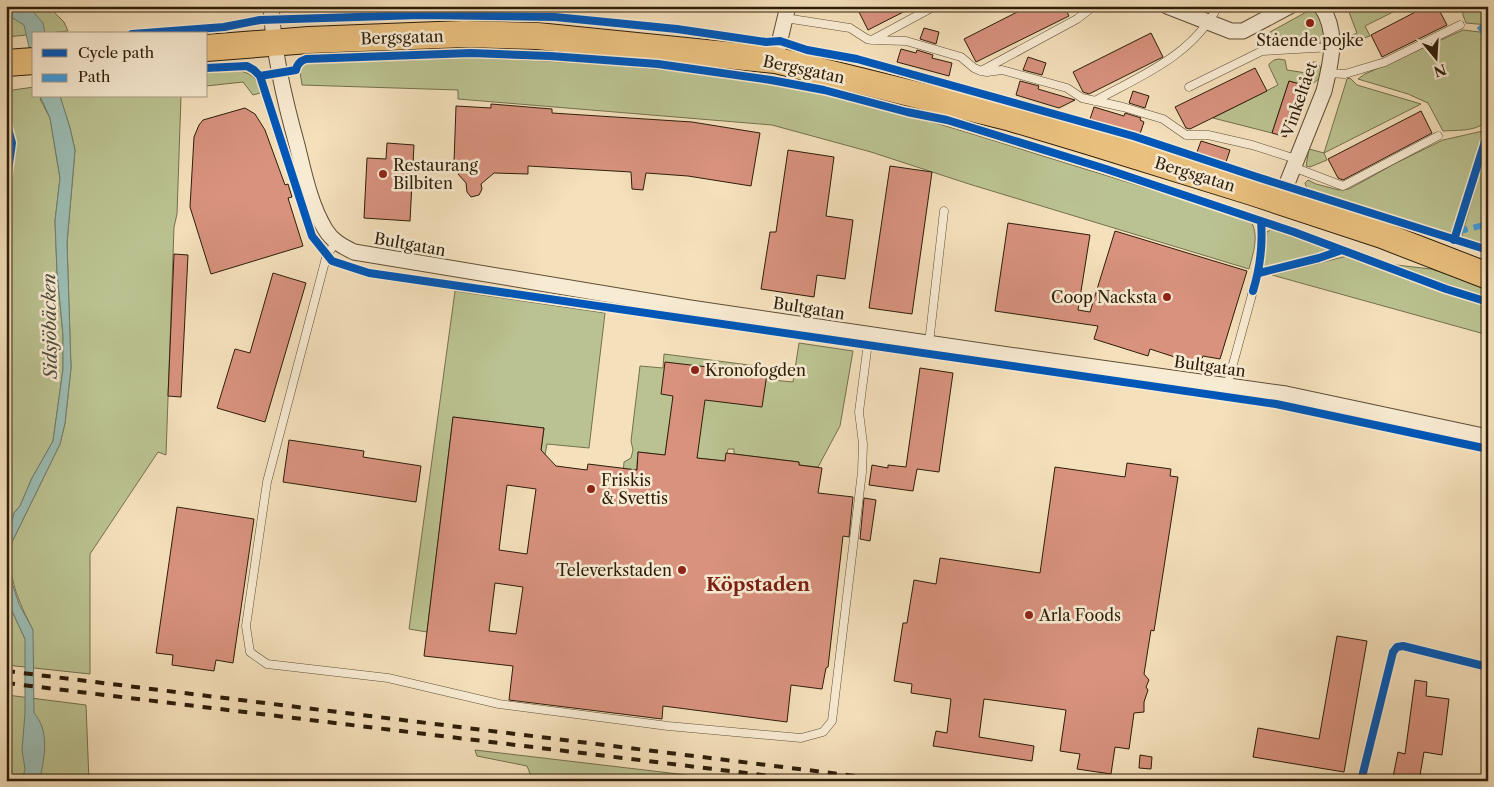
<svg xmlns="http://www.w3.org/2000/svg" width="1494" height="787" viewBox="0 0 1494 787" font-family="'Libre Caslon Text',serif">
<rect width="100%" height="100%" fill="#f4e0bb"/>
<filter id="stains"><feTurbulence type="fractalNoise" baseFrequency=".004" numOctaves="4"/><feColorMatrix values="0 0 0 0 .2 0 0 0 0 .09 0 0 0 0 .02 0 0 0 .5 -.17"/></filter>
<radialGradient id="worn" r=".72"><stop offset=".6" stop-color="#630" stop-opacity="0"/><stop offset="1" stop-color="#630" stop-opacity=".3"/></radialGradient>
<!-- green -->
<path fill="#bbc291" stroke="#74704d" d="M6 6H48L64 22 68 31 6 37Z
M1335 6H1405L1365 26 1370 36 1349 43 1344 42 1346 38 1357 33 1347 7 1336 11Z
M1462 6H1488V25L1466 23 1463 15Z
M1310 10C1323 13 1323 30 1326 41L1314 45 1313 36 1278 39V47H1273L1266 45 1265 39 1270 32Z
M1463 30 1488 33V117C1483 132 1457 130 1443 131L1428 103 1408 94 1358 79 1365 74Z
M472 58C592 62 713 70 831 96 903 112 973 134 1043 156 1112 177 1181 199 1250 220 1260 235 1253 253 1249 269L969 184 871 152 772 125 458 99V90L302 85 300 71 302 66 309 63Z
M1279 59 1285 60 1287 70 1313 74V62H1317L1321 68 1320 78C1307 89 1304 85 1289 81L1272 133 1213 118 1278 85 1269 66V64L1274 60Z
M235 70C250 72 259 78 260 93L253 95 243 82 206 86V72Z
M1350 78 1357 85 1421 104 1324 153 1327 160 1310 167 1306 166 1309 149 1324 153 1347 79Z
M34 87V96H181L177 214 174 227 166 455 158 452 90 554V674L6 665V598L25 639 33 630C18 601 6 574 12 542L60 444 65 423 71 368 67 243 75 150 70 128 60 97 40 99 50 118 60 178 55 221 57 272 63 335V369L53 441 32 478 20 506 14 513 11 526 6 536V91Z
M1483 131 1455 229 1448 234 1307 189 1305 183 1308 180 1316 184 1339 190 1349 189 1396 163 1443 140Z
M1488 143V247L1464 239 1462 235Z
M1271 229 1326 249V254L1267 268 1263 265 1267 232Z
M1347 256 1441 292 1488 307V335L1272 275Z
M1396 265 1431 269 1488 287V298L1444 283Z
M455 291 605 313 589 448 547 444 545 455 540 459 544 428 453 417 427 632 409 629Z
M799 343 853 351 840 426 818 467 799 465V462L734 454V449H728L725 461 697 458 672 407 665 455 638 452 636 476 623 474 624 462 631 458 633 450 631 441 640 366 663 368 664 354 772 368V380L793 382Z
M7 695 86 705 89 781H6Z
M475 750 687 775 697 780 720 779 737 781H535L531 776 527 766 477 756Z"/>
<!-- water -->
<path fill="#9cbdb4" stroke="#707d70" d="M6 6H28L43 23 45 34H34V69L24 25 6 14Z
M40 96H60L70 128 75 150 67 243 71 368 65 423 60 444 12 542 10 556 12 583 19 604 33 630 34 713C49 730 45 753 41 774L26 781H16L23 777 25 769 22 750 25 713V639L6 598V536L11 526 14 513 20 506 32 478 53 441 63 369V335L57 272 55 221 60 178 50 118Z"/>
<!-- building -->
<path fill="#d8927e" stroke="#2d1d09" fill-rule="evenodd" d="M856 6H915L868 30Z
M1029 6H1064L1069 16 976 62 964 39Z
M1427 6H1437L1447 25 1382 57 1371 35Z
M924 28 939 32 936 44 920 39Z
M1151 33 1163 57 1089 94 1083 92 1073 72Z
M901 49 916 53 917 50 933 55 932 58 952 63 949 76 897 62Z
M1028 57 1046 63 1042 75 1023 70Z
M1255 68 1267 91 1190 129 1186 128 1175 107Z
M1020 81 1039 86 1038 89 1075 100 1059 108 1016 95Z
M1289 81 1303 85 1286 137 1272 133Z
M1133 91 1149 96 1145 108 1129 103Z
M491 104 552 109V113L692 122 760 133 751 186 688 176 646 173 643 190 632 189 631 172 528 166V174L494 173 481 184 482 189 479 195 471 197 467 192 466 183 458 174 462 171 454 162 456 106 491 108Z
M1094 107 1124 116 1125 113 1141 118 1140 120 1144 122 1140 134 1090 119Z
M245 108 255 114 265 130 285 185 288 184 292 197 288 198 303 246 211 274 190 207 194 137 199 125 203 120Z
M1421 111 1432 133 1343 180 1338 178 1328 159Z
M1201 141 1230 150 1226 162 1197 152Z
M387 143 414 145 410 221 364 218 367 158 386 159Z
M788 150 834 157 826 216 853 220 845 279 817 275 814 297 761 289 770 232H776Z
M890 166 932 172 912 314 869 308Z
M1008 223 1090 235 1078 310 1090 312 1115 231 1247 271 1220 359 1203 356 1201 362 1191 359 1190 362 1150 349 1148 356 1094 339 1098 326 995 311Z
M174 254 188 255 181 397 168 396Z
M273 273 306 283 265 422 217 408 235 349 250 353Z
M665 362 767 374 762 407 705 400 697 458 725 461 726 453 799 462V465L822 468 818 493 853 497 849 537 843 536 828 667 826 668 822 689 791 685 787 722 663 706 662 719 509 700 513 666 424 656 453 417 544 428 541 450 556 466 587 470 588 464 637 470 638 452 665 455 673 396 661 394ZM507 485 536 489 527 554 499 550ZM495 583 523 587 516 634 489 631Z
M920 368 953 373 939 472 917 469 913 491 869 485 872 465 888 468V465L906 467Z
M289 440 364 451 363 457 421 466 416 502 283 482Z
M1127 463 1171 469 1170 476 1178 477 1154 631 1151 630 1144 674 1149 680 1146 687 1148 690 1144 702V712L1134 713 1129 749 1115 747 1111 774 1077 769 1080 754 1060 751 1066 710 984 699 979 737 1034 746 1032 761 933 746 936 731 947 733 951 699 911 693 912 684 894 681 903 623H907L914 580 936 584 940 558 1040 573 1055 467 1125 477Z
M864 498 876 500 870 541 860 539Z
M177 507 254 519 233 663 216 660 214 671 172 665 173 655 156 653Z
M1337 636 1367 641 1344 772 1253 757 1258 728 1319 739Z
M1415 680 1427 682 1426 696 1449 699 1442 755 1424 752 1419 781H1409L1393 777 1398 752 1405 754Z
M1140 755 1152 757 1151 769 1139 768Z"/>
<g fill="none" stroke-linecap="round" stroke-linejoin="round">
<!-- lane casing -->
<g stroke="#5f4e36" stroke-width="9">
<path id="lane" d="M785 18 850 28 867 39 872 40 906 41 961 57 974 68 981 71 987 72 1002 70 1067 88 1082 98 1123 107 1163 119 1186 135H1208L1252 145 1296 159
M872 40 935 6
M981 71 1077 19 1094 6
M1328 73 1345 74 1385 62 1460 25
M1189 87 1262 51 1333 47
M1095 101C1142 75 1192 56 1218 6
M1293 167 1343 186 1438 136
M336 243 327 254 267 482 246 626 250 652 267 664 388 678 499 704 668 726 801 738 823 732 832 721 862 472 863 444 859 412 869 335
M929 343 944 211
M1227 386 1253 291"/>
</g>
<!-- street casing -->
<g stroke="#5f4e36" stroke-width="17">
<path id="street" d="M271 6C274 55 284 98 297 145 304 173 310 204 325 229 332 241 342 246 354 252L690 308 1030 358 1286 394 1488 437
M1167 6 1231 31H1243L1290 6
M775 60 788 6
M1280 201 1324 91C1331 62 1339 32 1321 6"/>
</g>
<!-- highway casing -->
<g stroke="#2d1d09" stroke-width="28">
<path id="highway" d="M206 48 309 40 464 34 537 36 775 60 1011 118 1088 141 1252 192 1382 235 1488 276
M6 63 34 61"/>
</g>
<!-- lane -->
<use href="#lane" stroke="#f8ebd3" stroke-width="8"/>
<!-- street -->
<use href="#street" stroke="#f8ebd3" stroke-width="15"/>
<!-- highway -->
<use href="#highway" stroke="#eac07e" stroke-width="26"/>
<!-- rail -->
<path stroke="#2d1d09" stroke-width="4" stroke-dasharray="9 9" stroke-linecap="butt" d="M6 671 896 781
M6 683 812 781"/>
<!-- quiet -->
<path stroke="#3d9bdd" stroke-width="6" stroke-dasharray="12 6" stroke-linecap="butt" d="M1479 26 1488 37
M1456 232 1488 224"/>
<!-- cycleway casing -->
<g stroke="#f8ebd3" stroke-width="11">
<path id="cycleway" d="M132 34 224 27 260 20 421 15 555 17 677 29 766 42 780 41 807 50 857 59 1133 136 1257 177 1488 250
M206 68 247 66 254 70 260 76 312 236 332 261 369 273 1276 404 1488 449
M260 76 296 70C297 64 300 61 306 59L471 53 550 56 658 64 771 80 824 90 907 112 947 120 1106 169 1294 232 1446 289 1488 302
M6 121 12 143 6 185
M1454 240 1488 132
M1259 273 1319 258 1342 250
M1253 291C1260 268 1263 245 1261 221
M1361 781 1393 652 1397 647 1403 646 1488 667"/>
</g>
<!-- cycleway -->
<use href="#cycleway" stroke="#0057b8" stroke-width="8"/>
</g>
<!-- markers -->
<g fill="#8f2418" stroke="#f8ebd3" stroke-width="2">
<circle cx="1310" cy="23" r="5"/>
<circle cx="383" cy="174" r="5"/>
<circle cx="1167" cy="297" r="5"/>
<circle cx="695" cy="370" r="5"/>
<circle cx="591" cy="489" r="5"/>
<circle cx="682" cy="570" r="5"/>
<circle cx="1029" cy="615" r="5"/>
</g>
<g text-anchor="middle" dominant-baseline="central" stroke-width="5" stroke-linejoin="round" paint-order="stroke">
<!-- street labels -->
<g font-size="16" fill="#2d1d09" stroke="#f8ebd3">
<text transform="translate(402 37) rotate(-2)">Bergsgatan</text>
<text transform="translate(804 69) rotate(12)">Bergsgatan</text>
<text transform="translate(1299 99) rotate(-71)">Vinkeltået</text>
<text transform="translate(1195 174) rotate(17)">Bergsgatan</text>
<text transform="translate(410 244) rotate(10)">Bultgatan</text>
<text transform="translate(809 308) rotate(9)">Bultgatan</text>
<text transform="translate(1210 366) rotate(8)">Bultgatan</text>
</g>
<!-- poi labels -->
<g font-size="16" fill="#2d1d09" stroke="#f8ebd3" text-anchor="start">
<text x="1310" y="40" text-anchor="middle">Stående pojke</text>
<text x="393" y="165">Restaurang<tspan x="393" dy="18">Bilbiten</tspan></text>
<text x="1157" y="297" text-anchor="end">Coop Nacksta</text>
<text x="705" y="370">Kronofogden</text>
<text x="601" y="480">Friskis<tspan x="601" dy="18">&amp; Svettis</tspan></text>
<text x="672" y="570" text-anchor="end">Televerkstaden</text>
<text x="1039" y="615">Arla Foods</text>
</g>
<!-- water labels -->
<g font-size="18" font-style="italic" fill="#4e4d3c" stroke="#f8ebd3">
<text transform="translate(50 326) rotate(-91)">Sidsjöbäcken</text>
</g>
<!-- quarter labels -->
<g font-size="19" font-weight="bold" fill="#7a1f14" stroke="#f8ebd3">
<text x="758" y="584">Köpstaden</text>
</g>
</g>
<!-- margin -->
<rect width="1494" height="787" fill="none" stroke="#f4e0bb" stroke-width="25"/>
<rect x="8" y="8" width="1479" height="772" fill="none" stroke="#2d1d09" stroke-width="2.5"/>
<rect x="12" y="12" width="1469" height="762" fill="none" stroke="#2d1d09"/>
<!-- legend -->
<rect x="32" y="32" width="175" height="65" fill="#f8ebd3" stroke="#a79982"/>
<rect x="42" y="49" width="25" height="8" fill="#0057b8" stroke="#a79982"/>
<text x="78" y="58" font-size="15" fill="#2d1d09">Cycle path</text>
<rect x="42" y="74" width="25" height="8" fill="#3d9bdd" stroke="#a79982"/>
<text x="78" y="82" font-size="15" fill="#2d1d09">Path</text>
<!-- north arrow -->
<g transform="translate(1436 58) rotate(162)" stroke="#f8ebd3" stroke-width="4" paint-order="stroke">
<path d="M0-4L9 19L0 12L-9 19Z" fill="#2d1d09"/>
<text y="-8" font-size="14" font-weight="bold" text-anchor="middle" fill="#2d1d09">N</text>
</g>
<rect width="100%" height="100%" filter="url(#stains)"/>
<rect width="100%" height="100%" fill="url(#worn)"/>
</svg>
